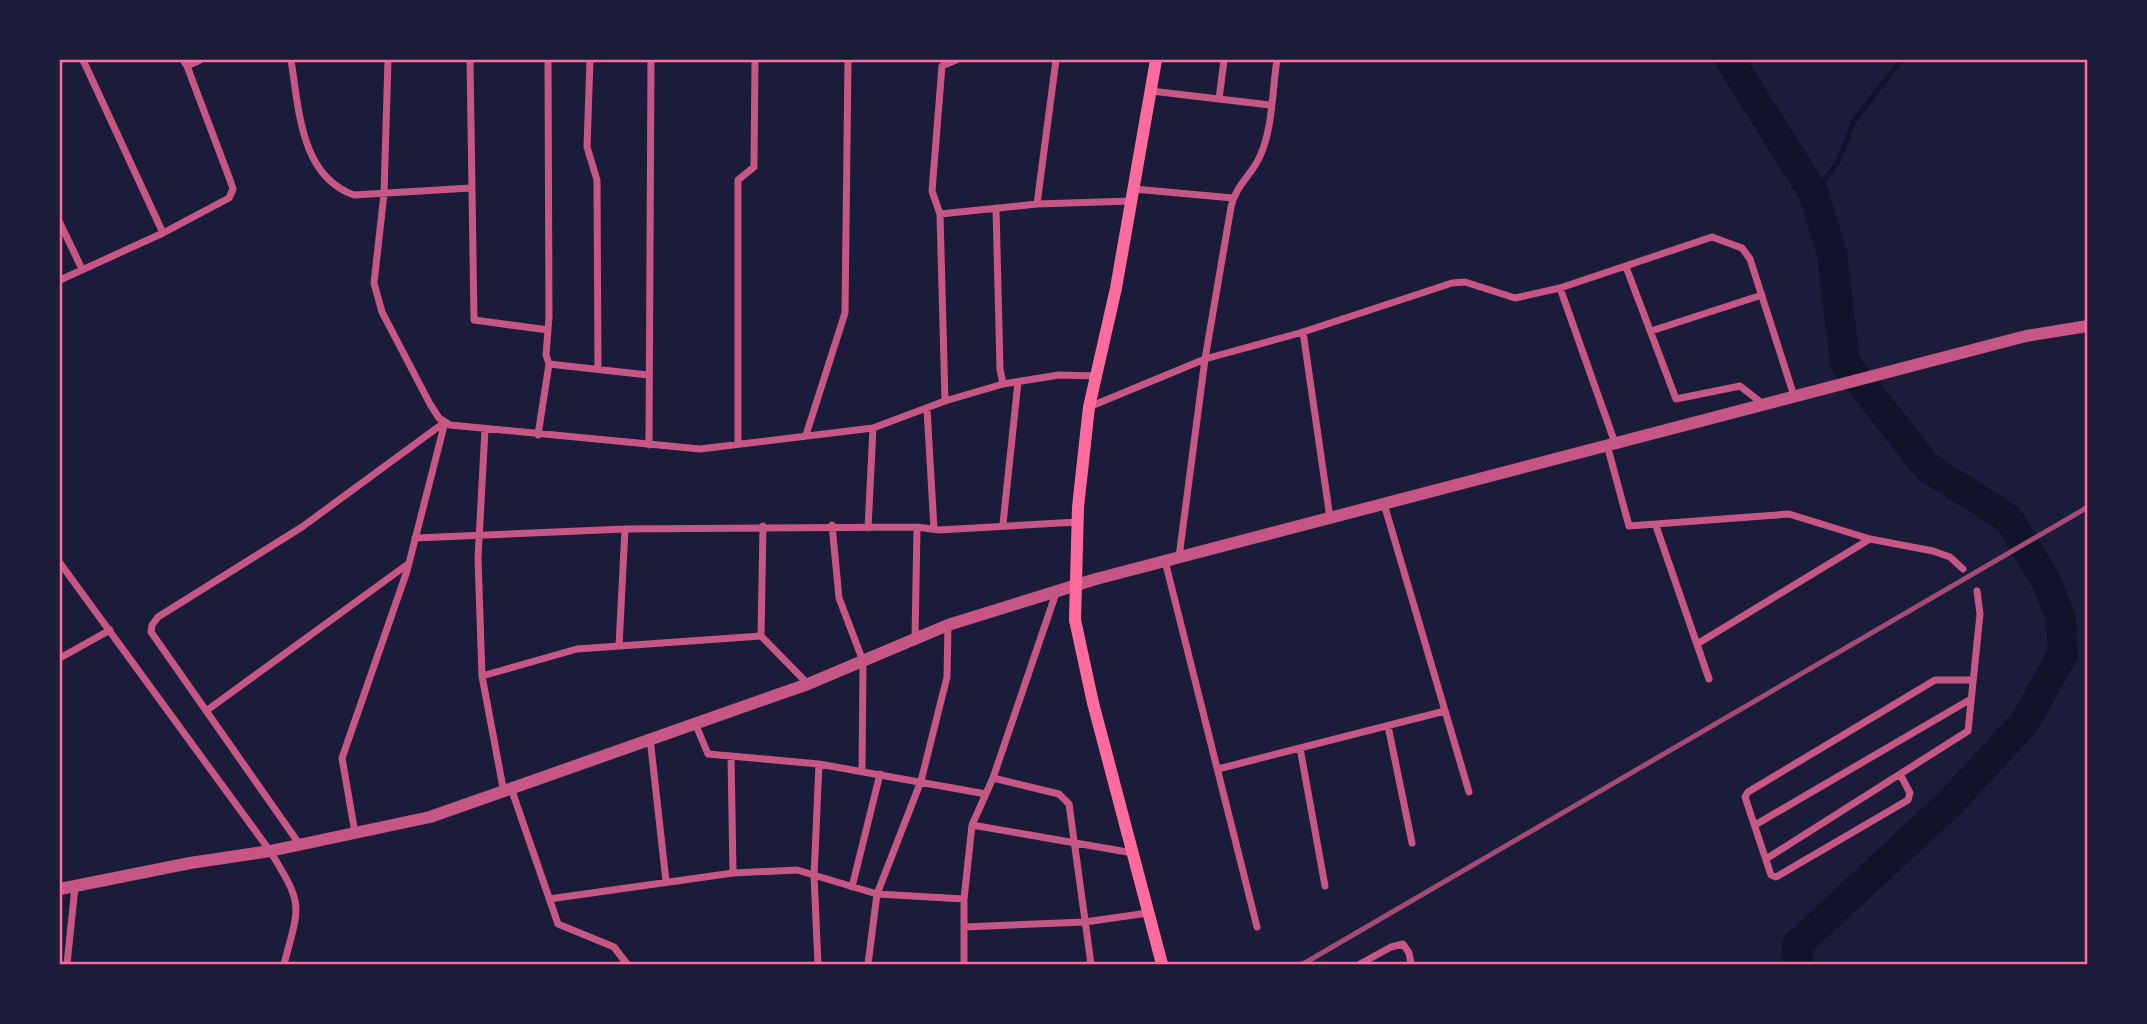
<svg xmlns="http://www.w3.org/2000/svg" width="2147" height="1024" viewBox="0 0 2147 1024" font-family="Barlow,sans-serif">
<rect width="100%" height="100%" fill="#1b1b3a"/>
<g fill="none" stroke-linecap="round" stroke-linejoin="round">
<!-- stream -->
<path stroke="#12122b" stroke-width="5" d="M1814 194 1838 162 1854 121 1901 60"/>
<!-- river -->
<path stroke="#12122b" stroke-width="30" d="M1730 60 1814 194 1832 254 1845 363 1927 467 2009 519 2047 583 2061 618 2063 654 2024 723 1950 803 1797 945 1798 964"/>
<!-- minor -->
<path stroke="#c65784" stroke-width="7" d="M83 60 163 233
M183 60 187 66 200 60
M291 60C299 108 300 176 354 195L471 188
M388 60 384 194 374 283 382 312 430 404 439 418 450 425 700 449 873 428 945 401
M470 60 474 320 548 330
M548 60 549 317 546 355 549 364 648 375
M590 60 587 147 597 180 598 369
M956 60 942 66 932 191 940 214 1037 204 1132 201
M1151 91 1270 105
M1219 99 1224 60
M1134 189 1233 198
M1037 204 1056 60
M996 208 1000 369 1003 384 1059 375 1098 376
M940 214 945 401 1003 384
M60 223 82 269
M1626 267 1676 399 1740 386 1763 404
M60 280 163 233 229 198 233 189 230 180 187 66
M1560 288 1615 443
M1651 331 1762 295
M1303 332 1330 518
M1089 407 1205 359 1303 332 1452 283 1465 282 1515 298 1560 288 1712 237 1742 248 1750 259 1794 396
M927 409 934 529
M485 429 478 558 482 676 504 793
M538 435 549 364
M806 435 845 313 848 60
M738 444V180L754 167 755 60
M649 445 651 60
M1607 445 1629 526 1789 514 1870 539 1933 551 1950 557 1963 569
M1384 504 1469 792
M1003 524 1018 382
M832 525 839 598 863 661 862 771
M763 526 761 636 808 684
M1656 526 1709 679
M868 528 873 428
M415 538 625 529 917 527 939 530 1077 522
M1179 557 1205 359 1231 207C1235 186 1252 175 1260 156 1273 128 1272 90 1277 60
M1165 561 1257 927
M60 563 270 851C304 906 300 904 284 964
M915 639 917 527
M1697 644 1870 539
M619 646 625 529
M60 658 110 630
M482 676 577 649 761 636
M206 711 408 564
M695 723 708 754 819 764 986 794
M1388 726 1412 843
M650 738 666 881
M1300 748 1325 886
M731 756 733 873
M1218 769 1445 711
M1900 774 1910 793 1908 800 1776 877 1771 875 1745 797 1748 792 1935 680H1973
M993 778 1059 794 1069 804 1091 964
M512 791 558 924 614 947 627 964
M972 825 1133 853
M1755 825 1971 699
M355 833 342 758 407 571 445 422
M300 845 151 632 152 625 158 617 302 527 445 422
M1766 859 1968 731 1980 614 1977 591
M852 887 880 774
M549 899 733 873 797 870 877 894 964 899
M964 927 1085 922 1148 913
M67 964 75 887
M818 964 814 876 819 764
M868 964 877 894 921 781 947 677 948 625
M964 964V899L972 825 993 778 1056 593
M1360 964 1391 947 1403 944 1409 953 1411 964"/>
<!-- tertiary -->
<path stroke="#c65784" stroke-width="12" d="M60 889 190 863 270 851 430 817 808 684 948 625 1096 579 2026 336 2088 326"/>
<!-- secondary -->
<path stroke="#ff6b9d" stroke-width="12" d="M1156 60 1116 288 1089 407 1078 507 1075 620 1093 703 1162 964"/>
<!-- rail -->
<path stroke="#a44b75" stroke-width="5" d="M1303 964 2088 507"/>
</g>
<!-- border -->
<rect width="2147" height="1024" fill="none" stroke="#1b1b3a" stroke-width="122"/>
<rect x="61" y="61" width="2025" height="902" fill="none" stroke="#ff6b9d" stroke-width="2.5"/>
</svg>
